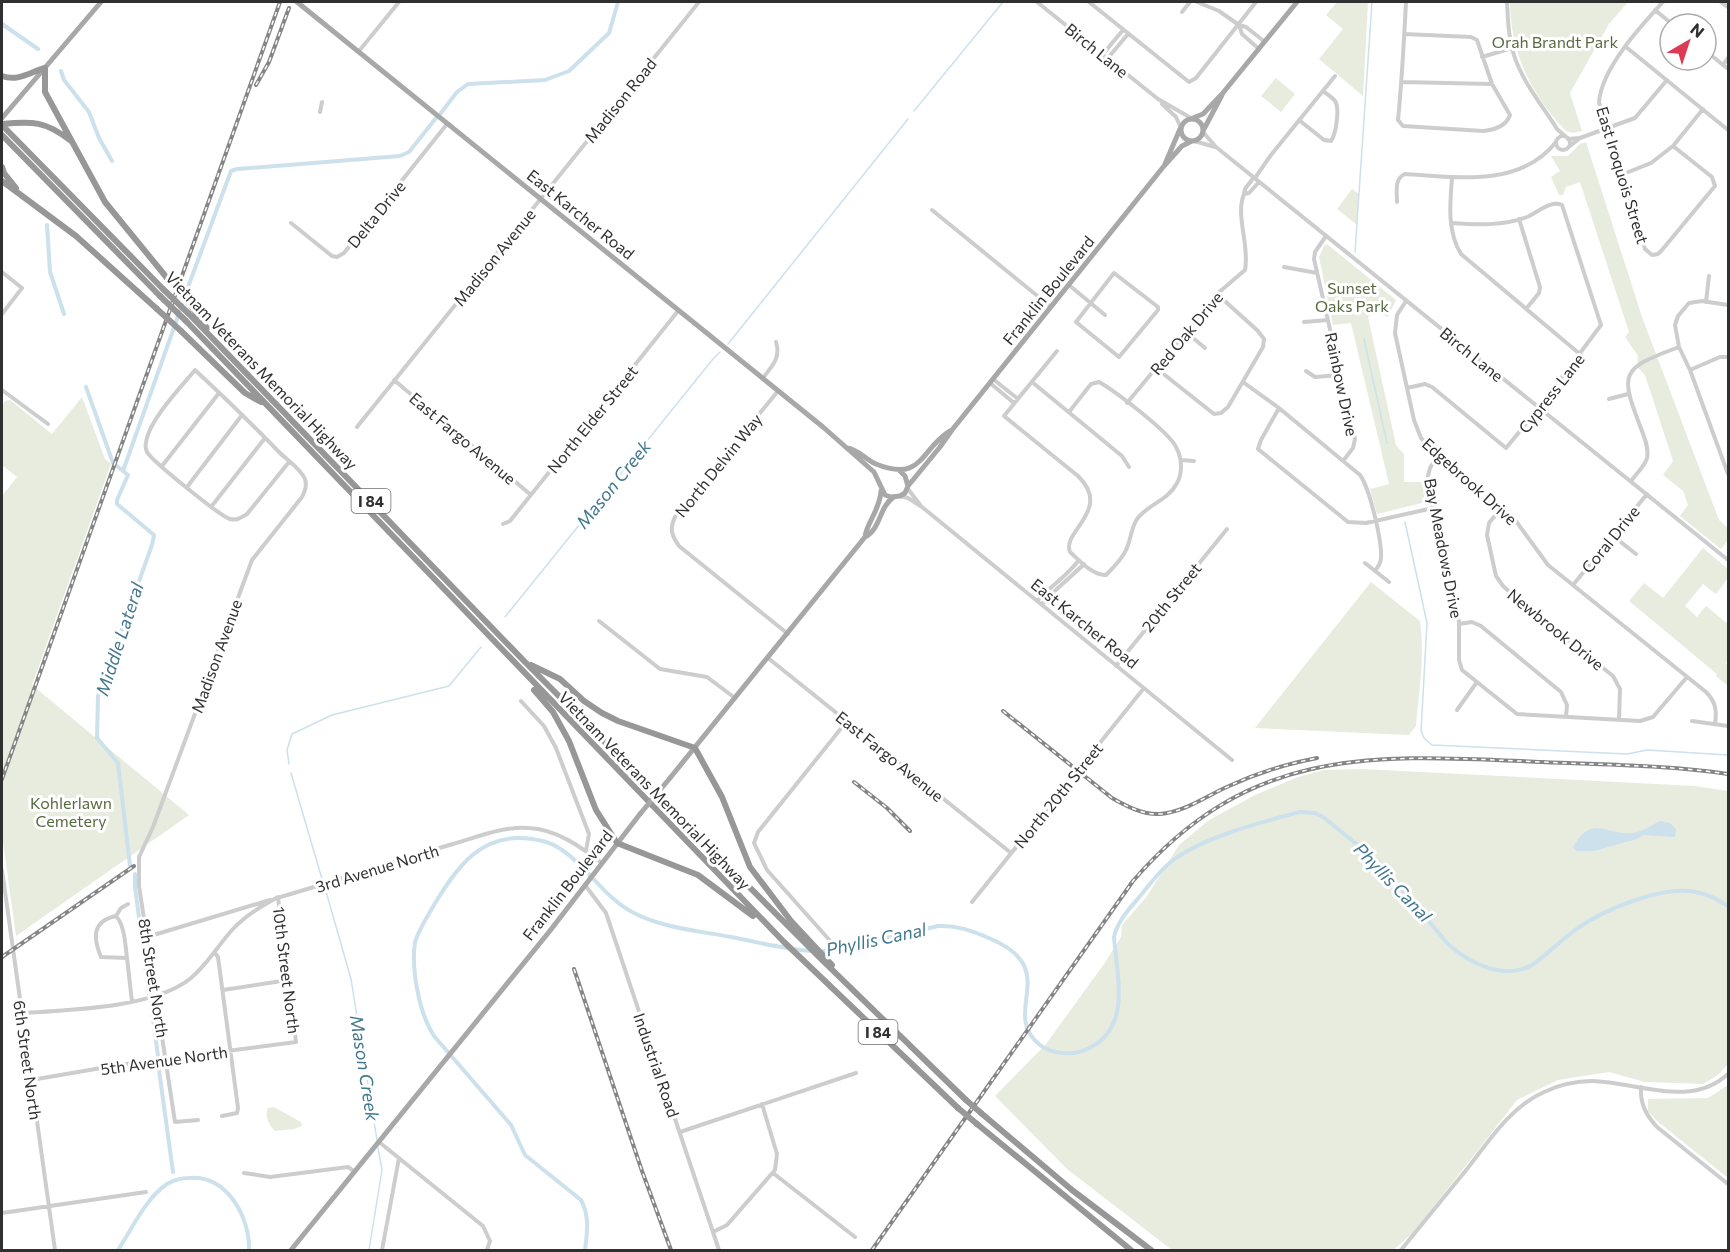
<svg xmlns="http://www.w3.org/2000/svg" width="1730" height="1252" viewBox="0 0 1730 1252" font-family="Commissioner,sans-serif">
<rect width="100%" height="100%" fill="#fff"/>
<!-- green -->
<path fill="#e7ecdf" d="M1337 2H1368L1363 96 1319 59 1343 29 1326 15Z
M1510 2H1628L1609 24 1570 93 1582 131 1573 133 1566 131C1531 96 1510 50 1510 2Z
M1276 78 1295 94 1281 112 1261 96Z
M1586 142 1642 317 1719 520 1728 528V540L1721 549 1680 516 1688 505 1683 491 1663 475 1673 461 1645 375 1637 367 1638 356 1625 337 1629 332 1580 182 1566 187 1563 195H1559L1551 177 1560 171 1551 156H1568L1580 144Z
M1352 189 1359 194 1357 225 1337 209Z
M1327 244 1396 300 1388 317 1372 312 1368 317 1396 445 1404 454V482H1422L1426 502 1377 514 1370 489 1389 484 1351 323 1333 325 1319 257 1324 246Z
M82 397 105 459 111 464 32 685 189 815 16 936 2 835V496L17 477 2 465V405L5 401 10 400 52 434Z
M1703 548 1728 569V578L1716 594 1703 584 1685 606 1697 617 1706 606 1728 624V660L1726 663 1728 665V686L1716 676 1717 674 1629 601 1644 583 1663 598Z
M1371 582 1420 621C1425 655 1419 692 1416 726L1409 735 1255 728Z
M1362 769 1695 786 1728 791V1064L1718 1075 1703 1084 1645 1082 1609 1072 1558 1080 1517 1100 1414 1232 1393 1250H1172L1067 1169 995 1096 1046 1044 1104 964 1121 937 1122 925 1147 896 1179 845 1209 820 1255 795 1298 777 1324 770Z
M1728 1085V1178L1657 1121 1648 1111V1099L1708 1098Z
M274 1107 301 1122 302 1126 294 1129 275 1131C269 1125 264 1116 268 1108Z"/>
<!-- water -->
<path fill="#cce1eb" d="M1660 821 1670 823 1676 829 1675 837 1643 835 1637 839 1594 851H1576L1573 847C1592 813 1607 836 1633 833 1642 832 1652 825 1660 821Z"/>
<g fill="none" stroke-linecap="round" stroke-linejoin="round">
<!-- stream -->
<path stroke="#cce1eb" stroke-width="1.5" d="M914 111 1003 2
M1355 252 1372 2
M1364 339 1387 443
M728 344 908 119
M1405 522 1427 623 1421 731 1424 738 1432 745 1627 754 1647 750 1728 755
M505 617 713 359 720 352
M289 764 287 750 292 734 332 715 449 686 481 647
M291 773 322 879
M325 888 351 979 377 1140
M369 1250 382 1170 378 1148"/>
<!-- canal -->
<path stroke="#cce1eb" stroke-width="4" d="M2 24 38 49
M61 71 64 80 89 112 99 138 112 161
M441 113 457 92 468 84 545 80 569 71 609 33 618 2
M47 225 50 272 64 314
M184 298 231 171 237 169 400 156 409 152 436 118
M86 387 113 463
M117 466 128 475 117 500V504L154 535 152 545 98 696 97 738 118 763 130 866
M123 471 182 305
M135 874V887L149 994
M820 951H831L938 926C957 925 973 931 991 939 1063 970 999 1012 1040 1045 1050 1053 1068 1055 1079 1052 1134 1035 1117 979 1114 937 1118 920 1130 908 1141 895 1151 883 1160 870 1172 861 1203 837 1262 822 1300 812L1315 813 1323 817 1379 862 1448 944C1469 963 1504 981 1532 965 1547 955 1560 941 1575 930 1603 910 1665 883 1700 893 1710 895 1720 901 1728 906
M151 1003 158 1056
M158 1063 173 1172
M118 1250C132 1229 145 1199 167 1184 174 1180 181 1178 189 1178 227 1175 250 1217 249 1250
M585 1250C587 1233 590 1217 581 1200L525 1155 511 1125 434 1036C419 1013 411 969 415 942 419 929 427 917 434 905 457 867 482 831 532 839 544 841 553 843 562 850 589 868 604 898 634 913 663 928 699 931 731 937 758 942 786 950 813 951"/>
<!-- minor -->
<path stroke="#cdcdcd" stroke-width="4" d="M1037 2 1158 99 1191 118
M1089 2 1189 82 1196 78 1256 2
M1197 2 1219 11 1239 25
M1507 2C1508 19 1508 36 1513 52 1521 80 1542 105 1557 129L1565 136
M1663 2C1640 27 1602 68 1599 102L1645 249 1652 255 1658 254 1662 250 1715 186 1712 177 1673 146
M1721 2 1728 7
M1655 10 1672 24
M1182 12 1190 2
M1404 34 1471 37 1477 40 1492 84 1510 115C1506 127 1493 130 1483 131L1403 126 1398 120C1402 80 1404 41 1406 2
M1626 47 1728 130
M1259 49 1242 34 1239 25 1246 27 1265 42
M359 51 399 2
M1706 51 1728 69
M1103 54 1123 30
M1482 57 1512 48
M1108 58 1128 34
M1723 65 1728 58
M1402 82 1491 84
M1162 104 1176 117 1180 126
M320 112 322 102
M1299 120 1324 140 1331 141C1336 134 1340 108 1335 101 1332 97 1327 94 1323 91
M1203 132 1216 147 1728 560
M1556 143a7 7 0 1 1 14 0a7 7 0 1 1-14 0Z
M1580 138 1635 118 1667 80
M1568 139 1580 138 1570 146
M1194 141 1215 147
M1621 175 1651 163 1673 146 1703 109
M1254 177 1245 189 1244 194 1249 193 1259 182
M1255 178 1271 155 1335 76
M1452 178C1450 203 1447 232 1461 254L1581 355
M1397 202C1397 191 1394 179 1405 174 1456 177 1520 188 1556 142
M932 210 1051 307
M1519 219 1540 287 1539 293 1526 309
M291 223 332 256 337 257 344 253 447 124
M1326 236 1315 252 1314 259 1355 439 1353 448 1343 461
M1284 267 1317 273
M2 272 22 288 2 314
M1114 273 1158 307V310L1119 357 1076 322Z
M1069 285 1105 315
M1406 301 1397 315 1395 333 1414 420 1421 438 1438 455 1513 517 1548 565 1706 692C1716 702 1717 711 1715 724
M1706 302 1709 276
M1728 305 1702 301 1689 303 1678 316 1675 325 1679 347 1690 370 1728 474
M1304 322 1328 320
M1186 332 1205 348
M1057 351 1004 416 1078 476C1113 510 1061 532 1070 552 1079 560 1093 576 1106 575 1113 568 1122 559 1126 550 1131 540 1131 528 1137 519 1148 504 1168 501 1177 483 1183 472 1182 458 1176 447 1169 432 1115 391 1099 382L1091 384 1069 412
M1156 368 1214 414 1221 413 1228 407 1263 347 1264 339 1258 331 1217 294
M1690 370 1720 357H1728
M1306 371 1315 377 1340 375
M763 378C772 366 781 358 776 342
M993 379 1018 399
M394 380 531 495
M1032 382 1122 456 1129 467
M1243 382 1279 408 1360 475C1370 489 1382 541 1381 558 1381 563 1378 567 1375 571
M990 383 1014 403
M1407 388 1425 384 1432 387 1506 448 1539 408 1601 325 1562 205C1551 200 1538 212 1527 217 1503 226 1477 225 1451 223
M2 390 48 424
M778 391 675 517C669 529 672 536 679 546L788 634
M1609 399 1628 394
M1127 403 1217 294 1245 270C1250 246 1235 215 1244 194
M1279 408 1261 440 1258 449 1348 522 1366 523 1433 508
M357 427 699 2
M1438 455 1430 468 1427 480 1459 622V660L1462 670 1517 714 1640 721 1653 717 1687 677
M1181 460 1194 461
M162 466 219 393
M1631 481C1636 474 1645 466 1647 458 1649 449 1645 439 1642 431 1619 372 1620 369 1679 347
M187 487 242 415
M908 489 921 506
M900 496 908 498 922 507 1232 760
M211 507 265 438
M1502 507 1489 523 1487 535 1496 576 1503 586 1514 596 1613 676 1620 689 1619 720
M503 524 510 521 678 311
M1613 536 1636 554
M1365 563 1389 582
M1573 585 1647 494
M1037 601C1052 585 1066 577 1079 560
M1042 604C1055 589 1070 578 1084 564
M599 621 660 669 707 677 735 698
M1459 624 1472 622 1481 626 1561 692 1567 705 1566 717
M768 658 1011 853
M1116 666 1227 529
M521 701 544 726 556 748 589 834 586 851
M1457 710 1477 682
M1692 721 1728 726
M2 870 55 1250
M585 885 606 913 719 1250
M277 898C336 881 394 861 453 844 477 837 503 826 529 828 556 829 581 847 602 863
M972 902 1144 688
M116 916C125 926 125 944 127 958L101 957C93 938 92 921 116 916Z
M116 916 121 908 128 904
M147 937 270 900
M215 953 218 957 238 1108 237 1113 222 1116
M841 953 767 870 754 843 758 832 847 721
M127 958 132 1002
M223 990 288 980
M22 1013C69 1010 155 1008 191 978 208 964 218 945 233 929 246 915 262 906 278 897L296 1042 119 1065 31 1080
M1641 1087C1640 1104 1646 1115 1657 1127L1728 1184
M198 1120 175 1122 139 886V857L153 827 252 560 302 497C305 491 307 486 305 479 301 469 287 460 279 452 252 424 224 397 195 370 181 387 148 421 146 443 145 445 146 450 147 452 152 461 220 516 230 519 237 521 242 517 247 514L289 462
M680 1132 856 1073
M379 1142 483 1226 490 1241 487 1250
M244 1173 270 1177 348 1167 355 1172
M773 1173 855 1237
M2 1213 146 1192
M713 1232 727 1225 775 1170 777 1154 762 1104
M382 1250 399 1158
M1401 1250C1423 1223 1445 1196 1467 1169 1489 1141 1510 1107 1544 1092 1559 1085 1576 1081 1592 1081 1638 1082 1690 1109 1728 1074"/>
<!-- major -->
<path stroke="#a8a8a8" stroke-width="5" d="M297 2 823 427 874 472 885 495 891 497 900 496 905 493 908 486 940 447 952 430 1164 166 1182 146 1192 141
M2 118 101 2
M1193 118 1203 114 1222 94 1297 2
M1181 130a11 11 0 1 1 22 0a11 11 0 1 1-22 0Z
M1204 129 1222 95
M1165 164 1180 129
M847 448C858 449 866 460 876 464 923 483 920 449 950 431
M899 470 905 476 908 486
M865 537C866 524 880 510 881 491
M670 778 865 537C881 529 879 506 894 497
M291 1250 549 932 640 814"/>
<!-- highway -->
<path stroke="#979797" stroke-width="6" d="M2 76C18 82 30 72 45 68V92L105 202 167 278
M2 124C32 121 46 121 71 141
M2 125 163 289
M2 135 160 296
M2 167 4 173 16 188
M2 181 76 236 157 309
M191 306 207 328
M188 313 525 662 818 956 966 1100
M186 321 784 942 958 1108
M181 331 245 393 261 402
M531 665 560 679 584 701 602 713 618 721 695 748 722 797 750 867 791 921 832 965
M534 690 553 712 569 741 596 810 617 843 698 875 753 916
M981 1113 1072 1190 1151 1250
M977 1124 1131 1250"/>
<!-- rail casing -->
<g stroke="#858585" stroke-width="4">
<path id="rail" d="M256 85 269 62 289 8
M1003 711 1112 798C1126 806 1143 815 1160 814 1185 812 1206 796 1229 786 1257 773 1286 764 1317 758
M2 779 280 2
M854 782 887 808 910 831
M2 957 134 866
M574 969 642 1171 671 1250
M872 1250 1133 881C1252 743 1377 755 1542 762 1605 765 1667 765 1728 774"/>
</g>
<!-- rail -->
<use href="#rail" stroke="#fff" stroke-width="1.5" stroke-dasharray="4.5" stroke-linecap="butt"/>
<!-- major-bridge -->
<path stroke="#a8a8a8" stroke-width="5" d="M640 814 670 778"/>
<!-- highway-bridge -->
<path stroke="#979797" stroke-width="6" d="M167 278 191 306
M163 289 188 313
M160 296 186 321
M157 309 181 331
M966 1100 981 1113
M958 1108 977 1124"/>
</g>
<g text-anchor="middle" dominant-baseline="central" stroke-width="6" stroke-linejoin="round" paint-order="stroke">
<!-- shield labels -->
<g fill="#fff" stroke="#6e6e6e" stroke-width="1.5">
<rect x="351.5" y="489" width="39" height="24" rx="4.5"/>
<rect x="858.5" y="1020" width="39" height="24" rx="4.5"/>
</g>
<g font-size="15" font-weight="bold" fill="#303030">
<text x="371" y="501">I 84</text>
<text x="878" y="1032">I 84</text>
</g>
<!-- park labels -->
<g font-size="16" fill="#566a3f" stroke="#fff">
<text x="1555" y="41">Orah Brandt Park</text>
<text x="1352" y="287">Sunset<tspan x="1352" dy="18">Oaks Park</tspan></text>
<text x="71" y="802">Kohlerlawn<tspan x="71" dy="18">Cemetery</tspan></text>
</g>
<!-- street labels -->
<g font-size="16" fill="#303030" stroke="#fff">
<text transform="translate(1097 50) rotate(39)">Birch Lane</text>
<text transform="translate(620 100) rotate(-51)">Madison Road</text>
<text transform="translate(1623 175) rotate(73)">East Iroquois Street</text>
<text transform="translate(376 214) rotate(-51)">Delta Drive</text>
<text transform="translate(581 214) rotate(39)">East Karcher Road</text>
<text transform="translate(494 257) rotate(-51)">Madison Avenue</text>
<text transform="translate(1048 290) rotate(-51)">Franklin Boulevard</text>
<text transform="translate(1186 333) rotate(-50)">Red Oak Drive</text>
<text transform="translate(1472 354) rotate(39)">Birch Lane</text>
<text transform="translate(262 370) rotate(46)">Vietnam Veterans Memorial Highway</text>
<text transform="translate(1342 384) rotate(78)">Rainbow Drive</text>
<text transform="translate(1551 393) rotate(-52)">Cypress Lane</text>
<text transform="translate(592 419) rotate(-51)">North Elder Street</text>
<text transform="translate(463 438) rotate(40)">East Fargo Avenue</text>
<text transform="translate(718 465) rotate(-51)">North Delvin Way</text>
<text transform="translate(1470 481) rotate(42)">Edgebrook Drive</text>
<text transform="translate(1610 539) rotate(-51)">Coral Drive</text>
<text transform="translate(1444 548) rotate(79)">Bay Meadows Drive</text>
<text transform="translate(1171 597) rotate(-51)">20th Street</text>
<text transform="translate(1085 623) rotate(39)">East Karcher Road</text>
<text transform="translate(1556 629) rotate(39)">Newbrook Drive</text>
<text transform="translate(216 656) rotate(-70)">Madison Avenue</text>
<text transform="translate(890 756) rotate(39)">East Fargo Avenue</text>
<text transform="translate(655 790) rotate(46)">Vietnam Veterans Memorial Highway</text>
<text transform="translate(1058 795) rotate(-51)">North 20th Street</text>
<text transform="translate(377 868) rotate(-17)">3rd Avenue North</text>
<text transform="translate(567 885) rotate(-52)">Franklin Boulevard</text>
<text transform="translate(287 970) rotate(83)">10th Street North</text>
<text transform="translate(154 978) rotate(81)">8th Street North</text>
<text transform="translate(28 1060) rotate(82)">6th Street North</text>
<text transform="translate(164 1060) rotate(-8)">5th Avenue North</text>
<text transform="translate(657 1065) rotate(71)">Industrial Road</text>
</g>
<!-- water labels -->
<g font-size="18" font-style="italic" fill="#41778f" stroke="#fff">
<text transform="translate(613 484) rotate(-51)">Mason Creek</text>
<text transform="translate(119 639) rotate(-72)">Middle Lateral</text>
<text transform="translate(1393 882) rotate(46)">Phyllis Canal</text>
<text transform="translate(876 939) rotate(-12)">Phyllis Canal</text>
<text transform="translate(365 1068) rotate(81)">Mason Creek</text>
</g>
</g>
<!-- border -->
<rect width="1730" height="1252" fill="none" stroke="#303030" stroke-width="6"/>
<!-- north arrow -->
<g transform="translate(1688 42) rotate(39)"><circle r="28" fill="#ffffff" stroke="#acacac" stroke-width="1.5"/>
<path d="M0-4.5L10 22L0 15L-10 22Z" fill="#dd3b54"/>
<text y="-9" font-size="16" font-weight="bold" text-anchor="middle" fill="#303030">N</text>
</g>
</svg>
